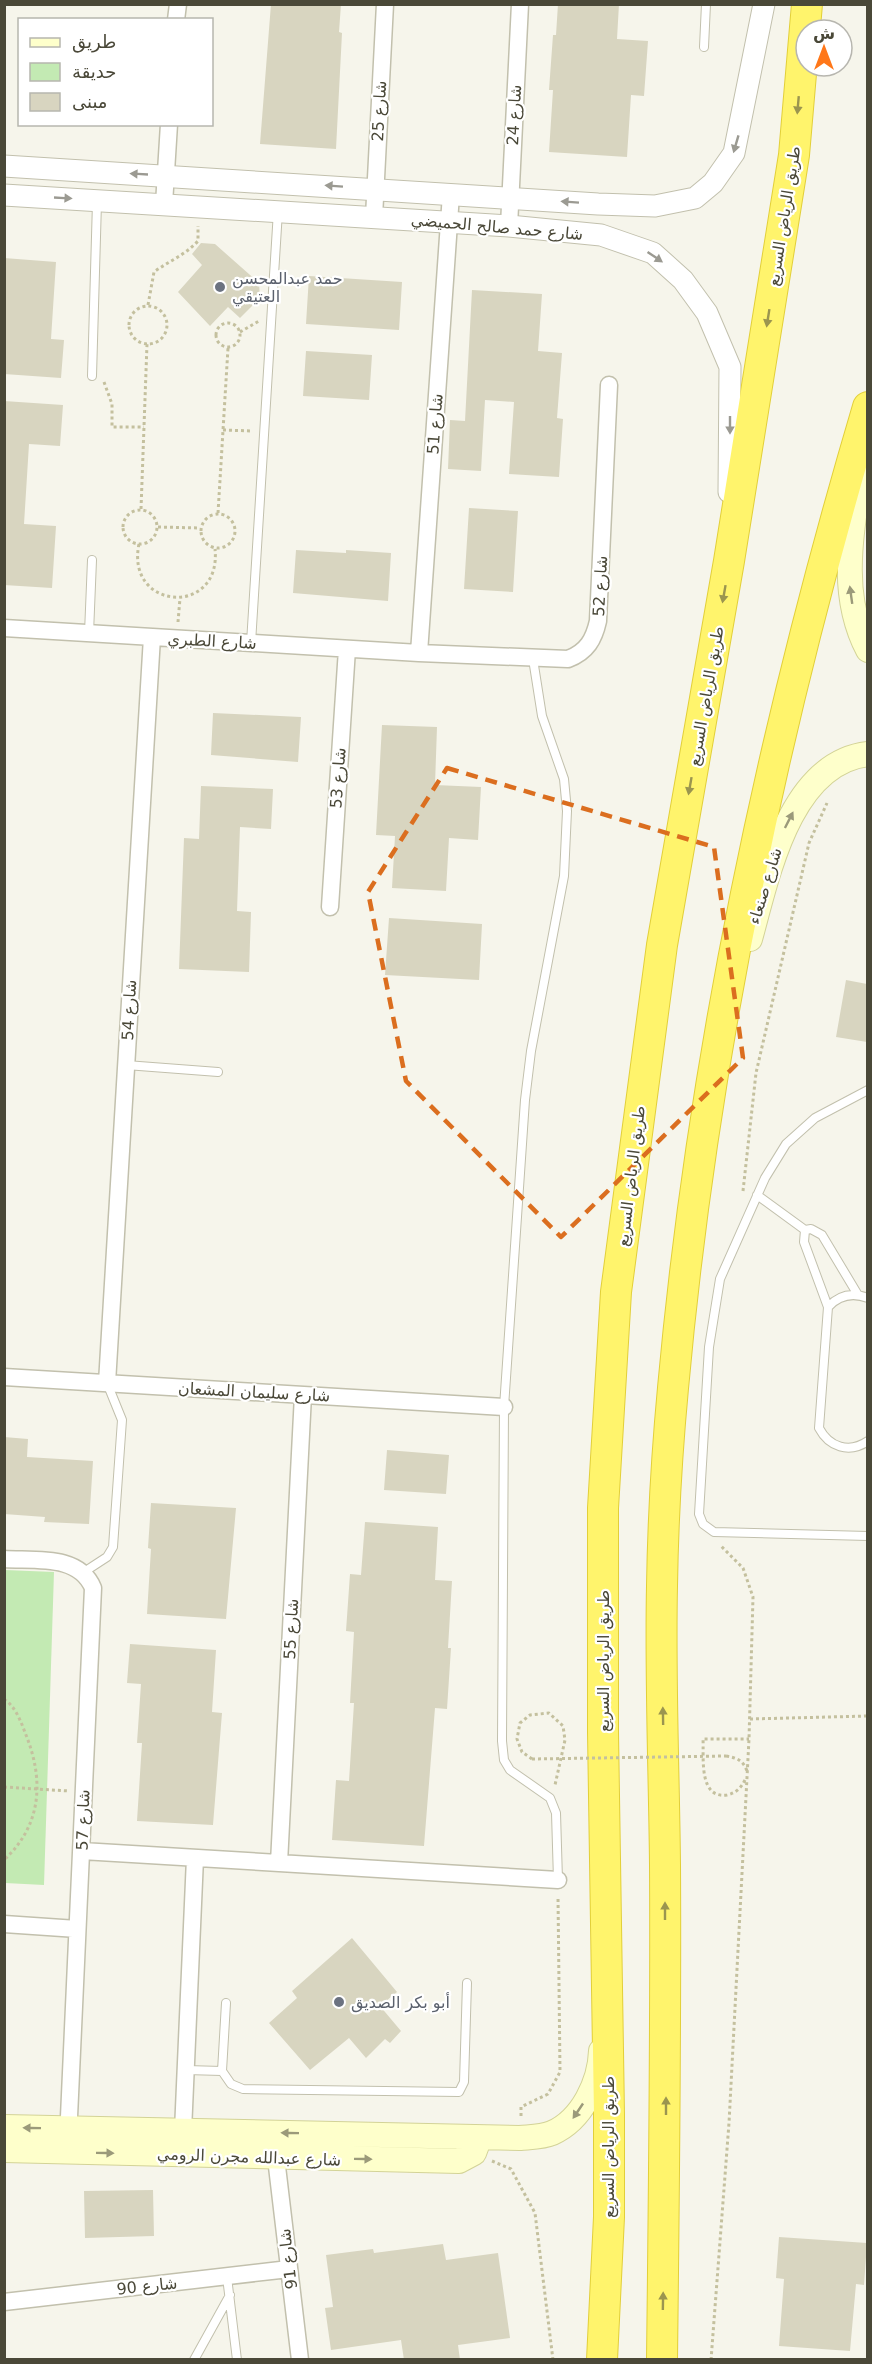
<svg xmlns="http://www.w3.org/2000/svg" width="872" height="2364" viewBox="0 0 872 2364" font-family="'DejaVu Sans',Cairo,sans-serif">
<rect width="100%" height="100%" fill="#f6f5eb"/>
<!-- green -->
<path fill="#c3eab3" d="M5 1570 54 1572 44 1885 5 1883Z"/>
<!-- building -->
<path fill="#d8d5c0" d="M271 4H341L339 32 342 33 336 149 260 144Z
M558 4H619L617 39 648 41 644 96 631 95 627 157 549 152 553 90H549L553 35H556Z
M201 243 215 244 259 283 260 298 240 318 228 307 210 326 178 292 202 265 192 254Z
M4 258 56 262 51 339 64 340 61 378 4 374Z
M309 276 402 282 399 330 306 324Z
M472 290 542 294 538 351 562 353 557 418 563 419 559 477 509 474 514 402 485 400 481 471 448 469 450 420 465 421Z
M306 351 372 355 369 400 303 396Z
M4 401 63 405 60 446 29 444 24 524 56 526 52 588 4 585Z
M469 508 518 511 513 592 464 589Z
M296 550 346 553V550L391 553 388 601 293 593Z
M213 713 301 717 298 762 211 755Z
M382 725 437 727 435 785 481 787 478 840 449 838 446 891 392 888 395 836 376 835Z
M201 786 273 789 271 829 240 827 237 911 251 912 249 972 179 969 184 838 199 839Z
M389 918 482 924 479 980 385 975Z
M846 980 867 984V1042L836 1037Z
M4 1437 28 1439 27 1457 93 1461 89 1524 44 1522 45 1517 4 1514Z
M387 1450 449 1455 446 1494 384 1490Z
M151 1503 236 1508 226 1619 147 1614 151 1549 148 1548Z
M365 1522 438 1527 435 1580 452 1581 448 1648H451L447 1709 435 1708 424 1846 332 1840 336 1780 349 1781 354 1703H350L354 1632 346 1631 350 1574 361 1575Z
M130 1644 216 1650 212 1712 222 1713 213 1825 137 1821 142 1743H137L141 1684 127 1683Z
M352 1938 397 1992 380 2006 401 2031 390 2043 385 2039 366 2058 349 2038 310 2070 269 2023 297 1998 292 1991Z
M153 2190 154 2236 85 2238 84 2191Z
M779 2237 867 2243 864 2285 856 2284 850 2351 779 2346 784 2279 776 2278Z
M443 2244 446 2260 498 2253 510 2338 458 2345 460 2360H404L401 2340 331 2350 325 2308 333 2307 326 2255 373 2249 374 2253Z"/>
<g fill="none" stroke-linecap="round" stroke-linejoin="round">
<!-- service casing -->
<g stroke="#c2c0ad" stroke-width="10">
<path id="service" d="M704 47 706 4
M92 376 97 202
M89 633 92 560
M251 643 278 211
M533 659 542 716 564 779 567 811 564 876 531 1051 525 1100 504 1407 502 1741 504 1760 510 1770 550 1798 556 1813 558 1880
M126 1065 218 1072
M868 1090 815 1118 786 1144 765 1178 720 1279 709 1347 699 1514 703 1524 714 1532 868 1536
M757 1195 805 1230 811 1229 822 1235 858 1295
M805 1230 804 1242 828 1307 819 1428C829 1447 849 1454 868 1441
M828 1307C839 1295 852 1292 868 1298
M84 1572 107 1557 113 1547 122 1420 107 1383
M226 2003 222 2071 231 2084 243 2089 459 2092 464 2082 467 1983
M186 2070 222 2071
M227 2277 237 2360
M194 2360 230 2295"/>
</g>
<!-- minor casing -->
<g stroke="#c2c0ad" stroke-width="19">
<path id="minor" d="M176 20 178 4
M164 204 169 124
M374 217 385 4
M509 226 520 4
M4 628 419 653 568 659C587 652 594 639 598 621L609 385
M419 653 451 194
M330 907 347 649
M4 1377 504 1407
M107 1383 152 637
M4 1559C35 1561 79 1554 93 1588L68 2139
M82 1851 558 1880
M279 1863 303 1395
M4 1924 77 1929
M183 2131 195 1858
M276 2158 300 2360
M4 2302 289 2269"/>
</g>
<!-- tertiary casing -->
<g stroke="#c2c0ad" stroke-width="23">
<path id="tertiary" d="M4 166 598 204 655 206 695 198 713 183 734 153 764 4
M4 195 509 226 601 235 653 253 683 280 707 313 730 367 729 492"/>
</g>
<!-- secondary casing -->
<g stroke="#d3d397" stroke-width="26">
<path id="secondary" d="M861 470C852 531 838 593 868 650
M750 939C767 878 789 763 868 754
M4 2127 520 2138C530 2137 543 2137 552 2133 582 2120 600 2082 601 2051
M4 2150 459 2161 474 2153 477 2145 475 2137"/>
</g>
<!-- motorway casing -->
<g stroke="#e2cf39" stroke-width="32">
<path id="motorway" d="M602 2360 609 2217V2115L603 1732V1508L616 1292 662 945 729 561 794 155 807 4
M662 2360C664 2194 666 2029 665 1864 664 1771 660 1678 662 1586 663 1522 667 1452 673 1388 703 1055 773 727 868 407"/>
</g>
<!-- path -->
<path stroke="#c4c09e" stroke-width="3" stroke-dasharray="3 3" stroke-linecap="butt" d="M148 305 154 272C169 261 185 255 198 241V226
M129 325a19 19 0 1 1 38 0a19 19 0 1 1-38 0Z
M216 335a12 12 0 1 1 24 0a12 12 0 1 1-24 0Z
M240 332 259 321
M104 382 112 404V427H144
M223 430 253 431
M141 509 147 344
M123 527a17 17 0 1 1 34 0a17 17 0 1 1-34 0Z
M218 513 228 348
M201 531a17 17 0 1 1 34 0a17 17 0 1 1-34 0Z
M158 527 200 528
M139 544C125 611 222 617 215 549
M178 622 180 598
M743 1191 756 1073 809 843 827 803
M4 1699C16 1707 21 1722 26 1735 44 1780 42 1825 4 1860
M750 1719 868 1716
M726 1756C737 1758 743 1760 747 1771
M532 1759 522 1752 517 1739 520 1723 530 1715 549 1713 563 1726 565 1740 555 1785
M745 1780C741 1788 736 1793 727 1795 698 1799 704 1756 703 1739H749
M4 1787 69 1791
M521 2116V2107L548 2094 560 2072 558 1897
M492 2161 511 2169 535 2213 553 2360
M711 2360 729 2123 749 1739 753 1597 743 1568 721 1546"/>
<!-- service -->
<use href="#service" stroke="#fff" stroke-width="8"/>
<!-- minor -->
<use href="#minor" stroke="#fff" stroke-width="16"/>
<!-- tertiary -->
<use href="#tertiary" stroke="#fff" stroke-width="21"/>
<!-- secondary -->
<use href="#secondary" stroke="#feffcb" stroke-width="24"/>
<!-- motorway -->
<use href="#motorway" stroke="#fff46c" stroke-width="30"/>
<!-- path-bridge -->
<path stroke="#c4c09e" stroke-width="3" stroke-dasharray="3 3" stroke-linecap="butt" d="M532 1759 726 1756"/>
</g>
<!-- one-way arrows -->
<defs><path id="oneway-solid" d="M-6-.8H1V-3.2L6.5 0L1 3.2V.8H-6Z" transform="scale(1.5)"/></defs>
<g fill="#9b954f">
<use href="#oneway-solid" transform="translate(798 105) rotate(95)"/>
<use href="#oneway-solid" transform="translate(768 318) rotate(99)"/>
<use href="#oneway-solid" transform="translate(724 594) rotate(100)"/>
<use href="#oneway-solid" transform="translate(690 786) rotate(100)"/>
<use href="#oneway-solid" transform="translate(663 1716) rotate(-91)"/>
<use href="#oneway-solid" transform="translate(665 1911) rotate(-90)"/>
<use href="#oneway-solid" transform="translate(666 2106) rotate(-90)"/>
<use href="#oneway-solid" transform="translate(663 2301) rotate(-89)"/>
</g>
<g fill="#9b9a92">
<use href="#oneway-solid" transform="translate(736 144) rotate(106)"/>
<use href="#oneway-solid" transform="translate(139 174) rotate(-177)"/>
<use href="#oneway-solid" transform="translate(334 186) rotate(-176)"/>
<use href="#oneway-solid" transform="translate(63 198) rotate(3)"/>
<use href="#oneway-solid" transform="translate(570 202) rotate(-176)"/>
<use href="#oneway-solid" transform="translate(655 257) rotate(34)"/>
<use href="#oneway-solid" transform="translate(730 425) rotate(90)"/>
</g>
<g fill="#9b9a7a">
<use href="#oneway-solid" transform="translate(851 595) rotate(-98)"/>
<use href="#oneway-solid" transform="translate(789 820) rotate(-63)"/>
<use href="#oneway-solid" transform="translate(578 2111) rotate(124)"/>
<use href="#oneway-solid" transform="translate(32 2128) rotate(-179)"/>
<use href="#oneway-solid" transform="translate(290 2133) rotate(-179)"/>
<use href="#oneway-solid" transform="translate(105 2153) rotate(1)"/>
<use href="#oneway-solid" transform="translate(363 2159) rotate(1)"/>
</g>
<!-- marked area -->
<path fill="none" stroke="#db6e1f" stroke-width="4.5" stroke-dasharray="12 8" stroke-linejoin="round" d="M447 768 714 847 743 1058 561 1237 406 1081 368 892Z"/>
<!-- markers -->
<g fill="#6b7280" stroke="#fff" stroke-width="2">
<circle cx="220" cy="287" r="6"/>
<circle cx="339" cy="2002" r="6"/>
</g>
<g text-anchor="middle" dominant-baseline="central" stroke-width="4.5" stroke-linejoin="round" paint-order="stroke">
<!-- street labels -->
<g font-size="16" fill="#4a4838" stroke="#fff">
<text transform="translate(379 111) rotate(-87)">شارع 25</text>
<text transform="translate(514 115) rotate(-87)">شارع 24</text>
<text transform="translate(784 216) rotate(-81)">طريق الرياض السريع</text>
<text transform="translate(497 227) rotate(5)">شارع حمد صالح الحميضي</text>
<text transform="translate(435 424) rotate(-86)">شارع 51</text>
<text transform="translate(600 586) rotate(-87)">شارع 52</text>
<text transform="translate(212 641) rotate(3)">شارع الطبري</text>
<text transform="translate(706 696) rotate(-80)">طريق الرياض السريع</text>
<text transform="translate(338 778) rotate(-86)">شارع 53</text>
<text transform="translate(765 886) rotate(-73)">شارع صنعاء</text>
<text transform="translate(129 1010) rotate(-87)">شارع 54</text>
<text transform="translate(631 1176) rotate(-83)">طريق الرياض السريع</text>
<text transform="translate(254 1392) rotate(3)">شارع سليمان المشعان</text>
<text transform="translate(291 1629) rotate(-87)">شارع 55</text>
<text transform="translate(603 1661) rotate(-90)">طريق الرياض السريع</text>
<text transform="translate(83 1820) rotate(-88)">شارع 57</text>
<text transform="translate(608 2147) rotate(-90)">طريق الرياض السريع</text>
<text transform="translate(249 2157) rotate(2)">شارع عبدالله مجرن الرومي</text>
<text transform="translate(288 2259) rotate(-97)">شارع 91</text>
<text transform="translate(147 2286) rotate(-6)">شارع 90</text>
</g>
<!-- worship labels -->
<g font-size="16" fill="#5b616d" stroke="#fff" text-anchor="start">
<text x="232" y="278">حمد عبدالمحسن<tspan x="232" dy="18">العتيقي</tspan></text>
<text x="351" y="2002">أبو بكر الصديق</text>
</g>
</g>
<!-- border -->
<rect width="872" height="2364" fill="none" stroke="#4a4838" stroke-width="12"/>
<!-- legend -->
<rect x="18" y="18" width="195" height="108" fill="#ffffff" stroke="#b7b6af" stroke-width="1.5"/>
<rect x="30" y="38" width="30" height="9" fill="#feffcb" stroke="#b7b6af" stroke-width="1.5"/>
<text x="72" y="48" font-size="18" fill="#4a4838">طريق</text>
<rect x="30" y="63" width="30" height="18" fill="#c3eab3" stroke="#b7b6af" stroke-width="1.5"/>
<text x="72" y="78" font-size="18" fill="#4a4838">حديقة</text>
<rect x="30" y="93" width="30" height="18" fill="#d8d5c0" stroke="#b7b6af" stroke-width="1.5"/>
<text x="72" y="108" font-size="18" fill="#4a4838">مبنى</text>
<!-- north arrow -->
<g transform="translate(824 48)"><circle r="28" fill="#ffffff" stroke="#b7b6af" stroke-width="1.5"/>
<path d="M0-4.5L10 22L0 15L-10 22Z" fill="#ff7719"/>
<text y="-9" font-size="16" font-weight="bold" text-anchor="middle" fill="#4a4838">ش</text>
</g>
</svg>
